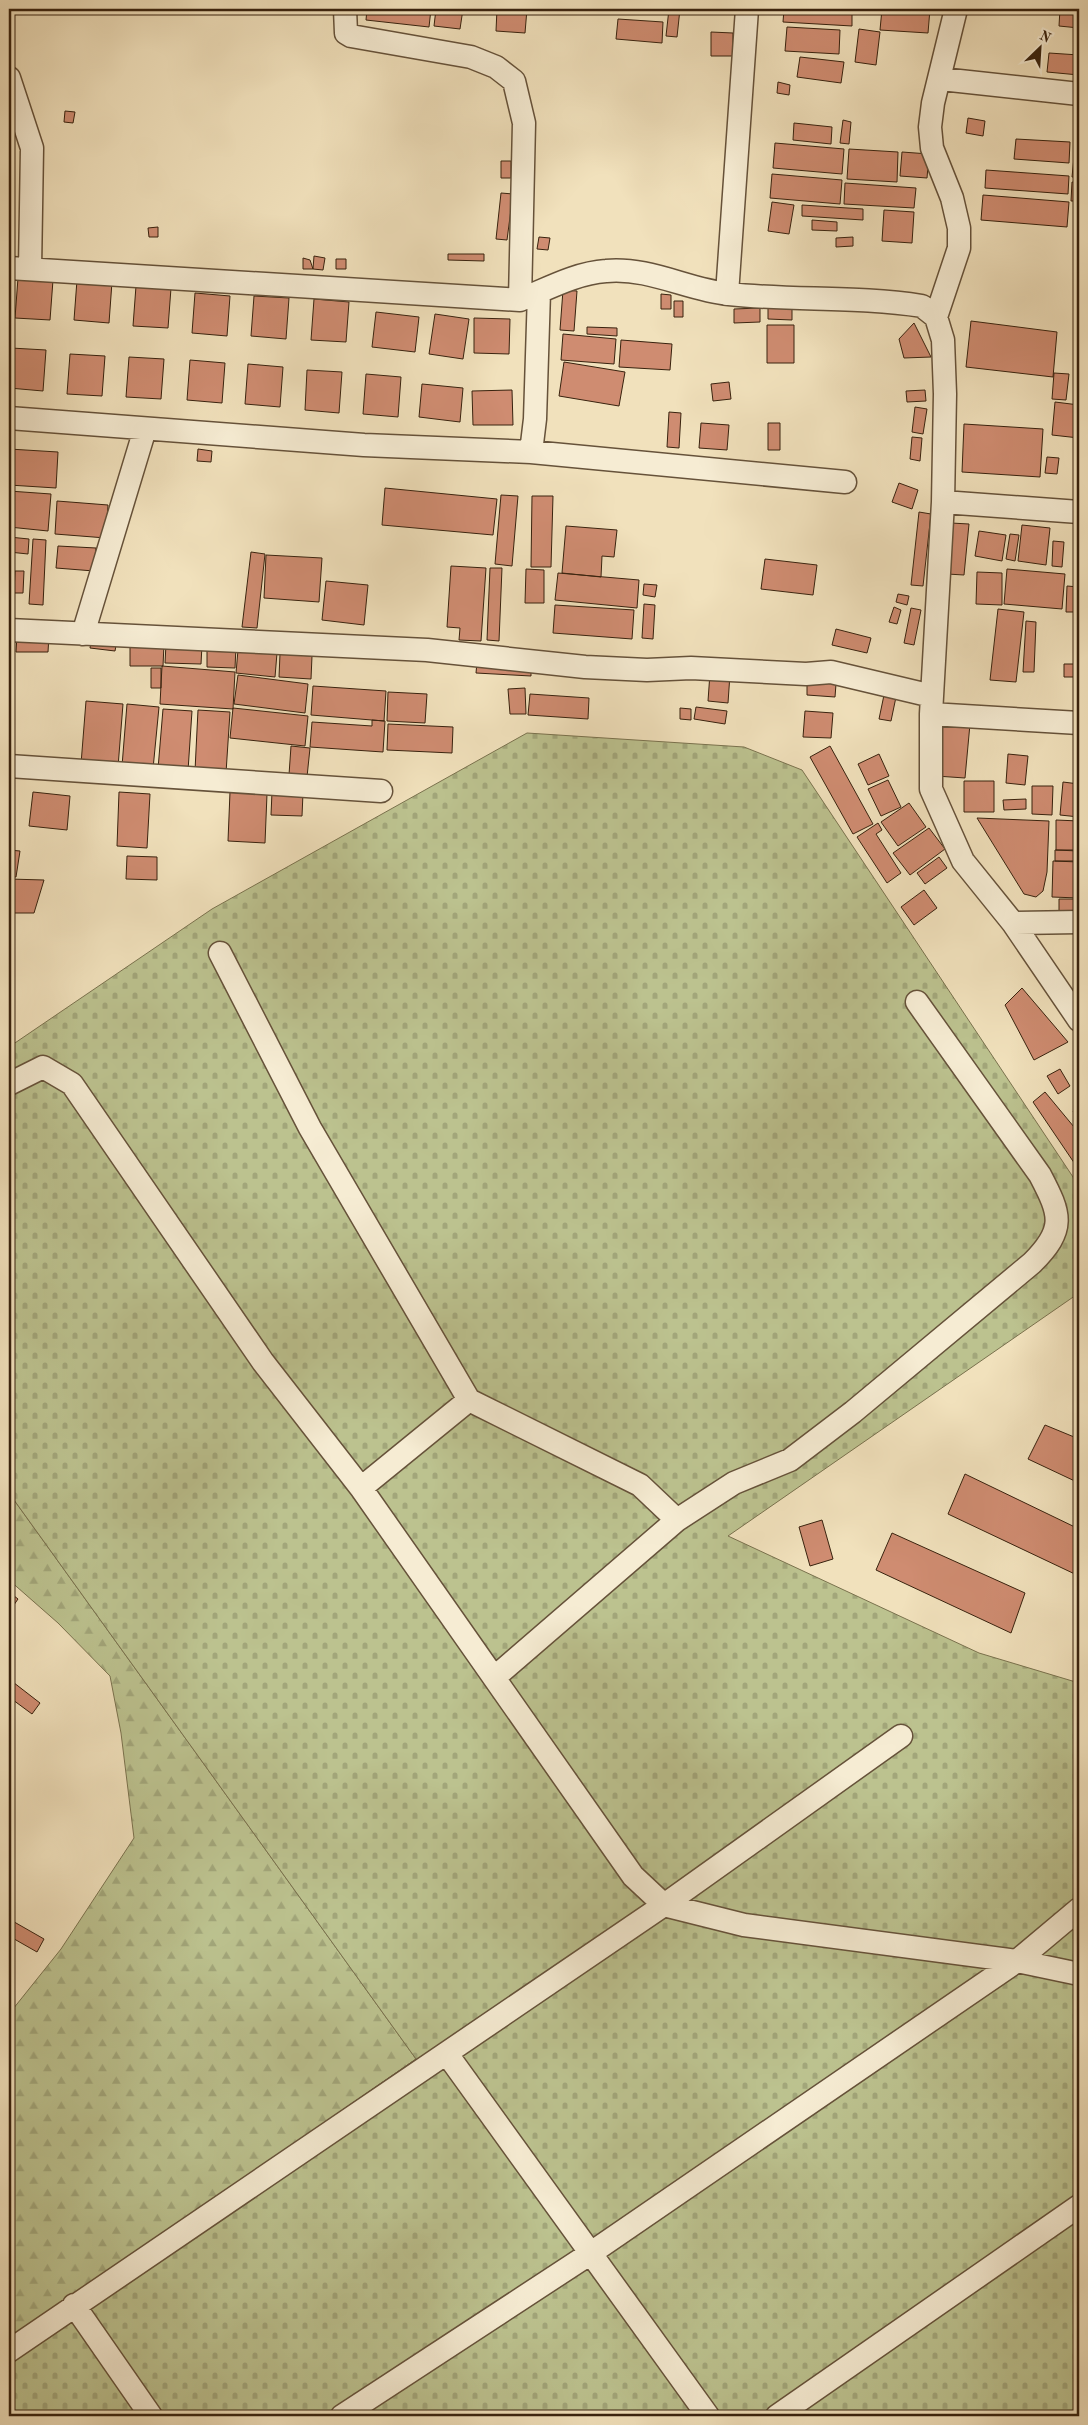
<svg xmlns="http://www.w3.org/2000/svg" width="1088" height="2425" viewBox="0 0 1088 2425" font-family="'Old Standard TT',serif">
<defs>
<pattern id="forest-firs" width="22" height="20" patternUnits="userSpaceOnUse" patternTransform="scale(1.25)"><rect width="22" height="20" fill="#bcc28f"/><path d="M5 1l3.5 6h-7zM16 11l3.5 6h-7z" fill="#a2a67a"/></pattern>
<pattern id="cemetery-stones" width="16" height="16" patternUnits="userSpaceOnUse" patternTransform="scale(1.25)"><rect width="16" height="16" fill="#bcc28f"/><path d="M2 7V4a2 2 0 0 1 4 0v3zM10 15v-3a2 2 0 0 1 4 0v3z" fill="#a2a67a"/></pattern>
</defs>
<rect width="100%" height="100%" fill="#f1e1bc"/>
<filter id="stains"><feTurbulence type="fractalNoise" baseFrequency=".004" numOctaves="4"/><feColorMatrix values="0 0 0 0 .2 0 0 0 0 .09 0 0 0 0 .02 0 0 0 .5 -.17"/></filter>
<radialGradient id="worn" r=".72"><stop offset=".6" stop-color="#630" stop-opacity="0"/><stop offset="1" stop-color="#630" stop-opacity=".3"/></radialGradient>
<!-- forest -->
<path fill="url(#forest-firs)" stroke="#7a724e" d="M9 1493 416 2059 9 2341V2014L61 1949 134 1838 121 1733 110 1676 58 1623 9 1580Z"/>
<!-- cemetery -->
<path fill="url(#cemetery-stones)" stroke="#7a724e" d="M527 733 744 747 802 770 1079 1186V1293L728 1536 979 1653 1079 1683V2416H9V2341L416 2059 9 1493V1047L212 909Z"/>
<!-- building -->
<path fill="#cf8c71" stroke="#38220e" d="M367 9H431L429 27 366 20Z
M436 9H463L460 29 434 26Z
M497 9H527L525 33 496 31Z
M669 9H680L677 37 666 36Z
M784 9H852V26L783 22Z
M882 9H930L928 33 880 30Z
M997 9H1056V14Z
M1060 9H1079V28L1059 26Z
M618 19 663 22 662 43 616 39Z
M787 27 840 30 839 54 785 51Z
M859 29 880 32 876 65 855 62Z
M711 32 733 33V56H711Z
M1049 53 1079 55V75L1047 72Z
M800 57 844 62 841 83 797 77Z
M778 82 790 85 789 95 777 93Z
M65 111 75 112 73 123 64 122Z
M968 118 985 121 983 136 966 133Z
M843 120 851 122 849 144 840 143Z
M794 123 832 127 831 144 793 140Z
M1077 127H1079V177H1072Z
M1016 139 1070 142 1069 163 1014 159Z
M775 143 844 149 842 174 773 168Z
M849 149 898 152 897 182 847 179Z
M902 152 929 154 927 178 900 176Z
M501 161H511V178H501Z
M986 170 1069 176 1068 194 985 188Z
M772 174 842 180 840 204 770 198Z
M1072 182 1079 183V201H1071Z
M845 183 916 188 914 208 844 204Z
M501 193 513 194 507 240 496 239Z
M983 195 1069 202 1067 227 981 220Z
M772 202 794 205 789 234 768 231Z
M802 205 863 209V220L802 216Z
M884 210 914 212 912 243 882 241Z
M812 220 837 222V231L812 230Z
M158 227V237H149L148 228Z
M539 237 550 238 548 250 537 249Z
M853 237V246L836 247V238Z
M448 254H484V261L448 260Z
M314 256 325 258 323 270 313 269Z
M303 258 310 260 313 269H303Z
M336 259H346V269H336Z
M18 278 53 280 50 320 15 318Z
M77 280 112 282 109 323 74 320Z
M136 286 171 288 168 328 133 326Z
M563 290 577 291 574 331 560 330Z
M195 293 230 296 227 336 192 333Z
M661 294 671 295V309H661Z
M254 296 289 298 286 339 251 336Z
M314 299 349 302 346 342 311 340Z
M674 301H683V317H674Z
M768 307 792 308V320L768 319Z
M760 308V322L734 323V309Z
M376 312 419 317 415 352 372 347Z
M435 314 469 319 463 359 429 354Z
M474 318 510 319 509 354 474 353Z
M971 321 1057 332 1053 377 966 367Z
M914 323 931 357 904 358 899 339Z
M767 325H794V363H767Z
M587 327 617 328V336L587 334Z
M563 334 616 339 614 364 561 360Z
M621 340 672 344 670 370 619 367Z
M11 348 46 350 43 391 9 388Z
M70 354 105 356 102 396 67 394Z
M129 357 164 359 161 399 126 397Z
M190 360 225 363 222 403 187 400Z
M564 362 625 372 619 406 559 396Z
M248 364 283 367 280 407 245 404Z
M307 370 342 372 339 413 305 410Z
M1054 373 1069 374 1066 400 1052 399Z
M366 374 401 377 398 417 363 414Z
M729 382 731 399 713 401 711 384Z
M422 384 463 388 460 422 419 417Z
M512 390 513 425H473L472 391Z
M925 390 926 401 907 402 906 391Z
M1055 402 1079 405V438L1052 435Z
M915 407 927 409 923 434 912 432Z
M669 412 681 413 679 448 667 447Z
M701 423 729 425 727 450 699 448Z
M768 423H780V450H768Z
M964 424 1043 429 1040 477 962 472Z
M912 437 922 438 920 461 910 459Z
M9 449 58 452 56 488 9 485Z
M198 449 212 451 211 462 197 461Z
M1047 457 1059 458 1057 474 1045 473Z
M899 483 918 490 912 509 892 502Z
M385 488 497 499 493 535 382 525Z
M9 491 51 494 48 531 9 527Z
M501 495 518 496 512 566 495 564Z
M532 496H553L551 567H531Z
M57 501 108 505 106 538 55 534Z
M919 512 931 514 923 586 911 585Z
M951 523 969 524 964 575 947 574Z
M1022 525 1050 528 1046 565 1018 561Z
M566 526 617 530 614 557 602 556 601 577 562 573Z
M979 531 1006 535 1002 561 975 556Z
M1010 534 1019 535 1015 561 1006 559Z
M9 537 29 539 28 554 9 552Z
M33 539 46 540 43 605 29 604Z
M1053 541 1064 542 1062 567 1052 566Z
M58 546 96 548 94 571 56 568Z
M251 552 265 554 257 628 242 627Z
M266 555 322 558 319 602 264 598Z
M765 559 817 565 813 595 761 589Z
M451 566 486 568 481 641 459 640 460 628 447 627Z
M490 568H502L499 641 487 640Z
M526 569 544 570V603H525Z
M1007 569 1065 574 1062 609 1004 604Z
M15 571H24L23 593H14Z
M977 572 1002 573V605L976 604Z
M558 573 639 580 637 608 555 600Z
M326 581 368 585 364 625 322 620Z
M644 584 657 585 655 597 643 595Z
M1067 586 1079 587V612H1066Z
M898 594 909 596 907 605 896 602Z
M644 604 655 605 653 639 642 638Z
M555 605 634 610 632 639 553 633Z
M894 607 901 610 897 624 889 622Z
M911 608 921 610 914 645 904 643Z
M998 609 1024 612 1016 682 990 680Z
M1026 621 1036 622 1034 672H1023Z
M836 629 871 638 867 653 832 645Z
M17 635H49L48 652H16Z
M92 636 117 640 115 651 90 648Z
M130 643 164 644 163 666H130Z
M166 644 202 645 201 664 165 663Z
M207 645 236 646 235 668 207 667Z
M238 650 277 653 275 677 236 673Z
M280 654 312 656 311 679 279 677Z
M477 662 531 665V676L476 673Z
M1064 664H1079V677H1064Z
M162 666 235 672 233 709 160 704Z
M151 668H161V688H151Z
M710 673 730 674 728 703 708 701Z
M238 675 308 684 305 713 234 704Z
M807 682 836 684 835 697 807 695Z
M313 686 386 691 384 721 311 715Z
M525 688 526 714H510L508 689Z
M388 692 427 694 425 723 387 721Z
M530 694 589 698 588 719 528 715Z
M884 695 896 697 891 721 879 719Z
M86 701 123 704 118 767 81 764Z
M127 704 159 707 153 769 122 766Z
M696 707 727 711 725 724 694 719Z
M233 708 308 716 305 746 230 738Z
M680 708 691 709V720L680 719Z
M163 709 192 711 188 771 158 769Z
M198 710 230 712 226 773 195 771Z
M805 711 833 713 831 738 803 737Z
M372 720 385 721 383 752 310 747 312 722 372 726Z
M941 722 970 724 965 778 936 776Z
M388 724 453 727 452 753 387 750Z
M291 746 310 748 307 777 289 775Z
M830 746 873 824 853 834 810 757Z
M879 754 889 776 868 785 858 764Z
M1008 754 1028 756 1025 785 1006 783Z
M888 780 901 807 881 816 868 789Z
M964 781H994V812H964Z
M1063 782 1079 784V817L1060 815Z
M1032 786H1053L1052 815 1032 814Z
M33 792 70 796 67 830 29 826Z
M119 792 150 794 147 848 117 846Z
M230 792 267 794 265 843 228 841Z
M272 792 303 793 302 816 271 815Z
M1026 799V809L1004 810 1003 800Z
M909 803 926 827 898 846 881 822Z
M977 818 1049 821 1047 872 1043 891 1036 897 1024 894Z
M1056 820 1079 821V850H1056Z
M878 823 882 830 876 834 901 873 887 883 857 837Z
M929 828 945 849 910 875 893 853Z
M9 850 20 851 16 877 9 876Z
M1055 850 1079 851V861H1055Z
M127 856 157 857V880L126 879Z
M939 857 947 868 925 884 917 873Z
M1053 861 1079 862V898L1052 897Z
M9 879 44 880 34 913H9Z
M924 890 937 908 914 925 901 907Z
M1059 899H1076V916H1059Z
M1022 988 1068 1042 1034 1060 1005 1005Z
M1079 1052V1063L1074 1055Z
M1060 1069 1070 1086 1058 1094 1047 1076Z
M1045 1092 1079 1133V1170L1033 1102Z
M1079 1107V1120L1073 1111Z
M1045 1425 1079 1439V1483L1028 1459Z
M965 1474 1079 1529V1576L948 1514Z
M822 1520 833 1559 810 1566 799 1527Z
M892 1533 1025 1593 1011 1633 876 1570Z
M9 1592 18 1599 9 1612Z
M9 1679 40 1703 32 1714 9 1697Z
M9 1919 44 1939 37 1952 9 1936Z"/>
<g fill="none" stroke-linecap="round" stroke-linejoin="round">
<!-- minor casing -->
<g stroke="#66523a" stroke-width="25">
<path id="minor" d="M345 9 346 33 351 36 471 57 496 67 514 81 524 123 520 300
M9 78 32 148 30 269
M941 79 1079 94
M9 268 520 300C547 289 576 273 606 271 650 267 688 290 729 294 793 301 858 296 922 306L936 317 943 340 945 394 943 502 931 714V789L963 861 1013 923 1079 1020
M727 294 747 9
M936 317 959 248V228L952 198 932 148 930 127 933 103 956 9
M9 418 364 445 531 452 845 482
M531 452 535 419 539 292
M943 502 1079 512
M9 630 427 650 585 667 647 670 691 668 806 674 831 672 932 696
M83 634 145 429
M931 714 1079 723
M9 766 381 791
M1013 923 1079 922
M220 953 310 1128 469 1400 640 1485 677 1520
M9 1084 43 1067 72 1084 263 1362 361 1488 633 1876 664 1905 744 1925 1017 1961 1079 1974
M361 1488 469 1400
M495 1677 677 1520 734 1483 790 1460 853 1412 1032 1263C1066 1229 1061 1215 1040 1175L917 1002
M447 2054 708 2416
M74 2305 151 2416
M9 2351 664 1905 901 1736
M342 2416 591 2253 1017 1961 1079 1909
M777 2416 1079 2206"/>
</g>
<!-- minor -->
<use href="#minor" stroke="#f6ecd3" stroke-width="22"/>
</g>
<!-- margin -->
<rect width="1088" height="2425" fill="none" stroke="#f1e1bc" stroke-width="30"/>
<rect x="10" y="10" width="1068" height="2405" fill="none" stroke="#38220e" stroke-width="2.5"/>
<rect x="15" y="15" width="1058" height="2395" fill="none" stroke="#38220e"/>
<!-- north arrow -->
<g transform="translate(1040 48) rotate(25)" stroke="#f6ecd3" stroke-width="4" paint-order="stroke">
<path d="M0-4L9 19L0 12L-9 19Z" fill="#38220e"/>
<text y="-8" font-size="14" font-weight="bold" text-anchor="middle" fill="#38220e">N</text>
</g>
<rect width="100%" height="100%" filter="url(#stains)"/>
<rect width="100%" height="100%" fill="url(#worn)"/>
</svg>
